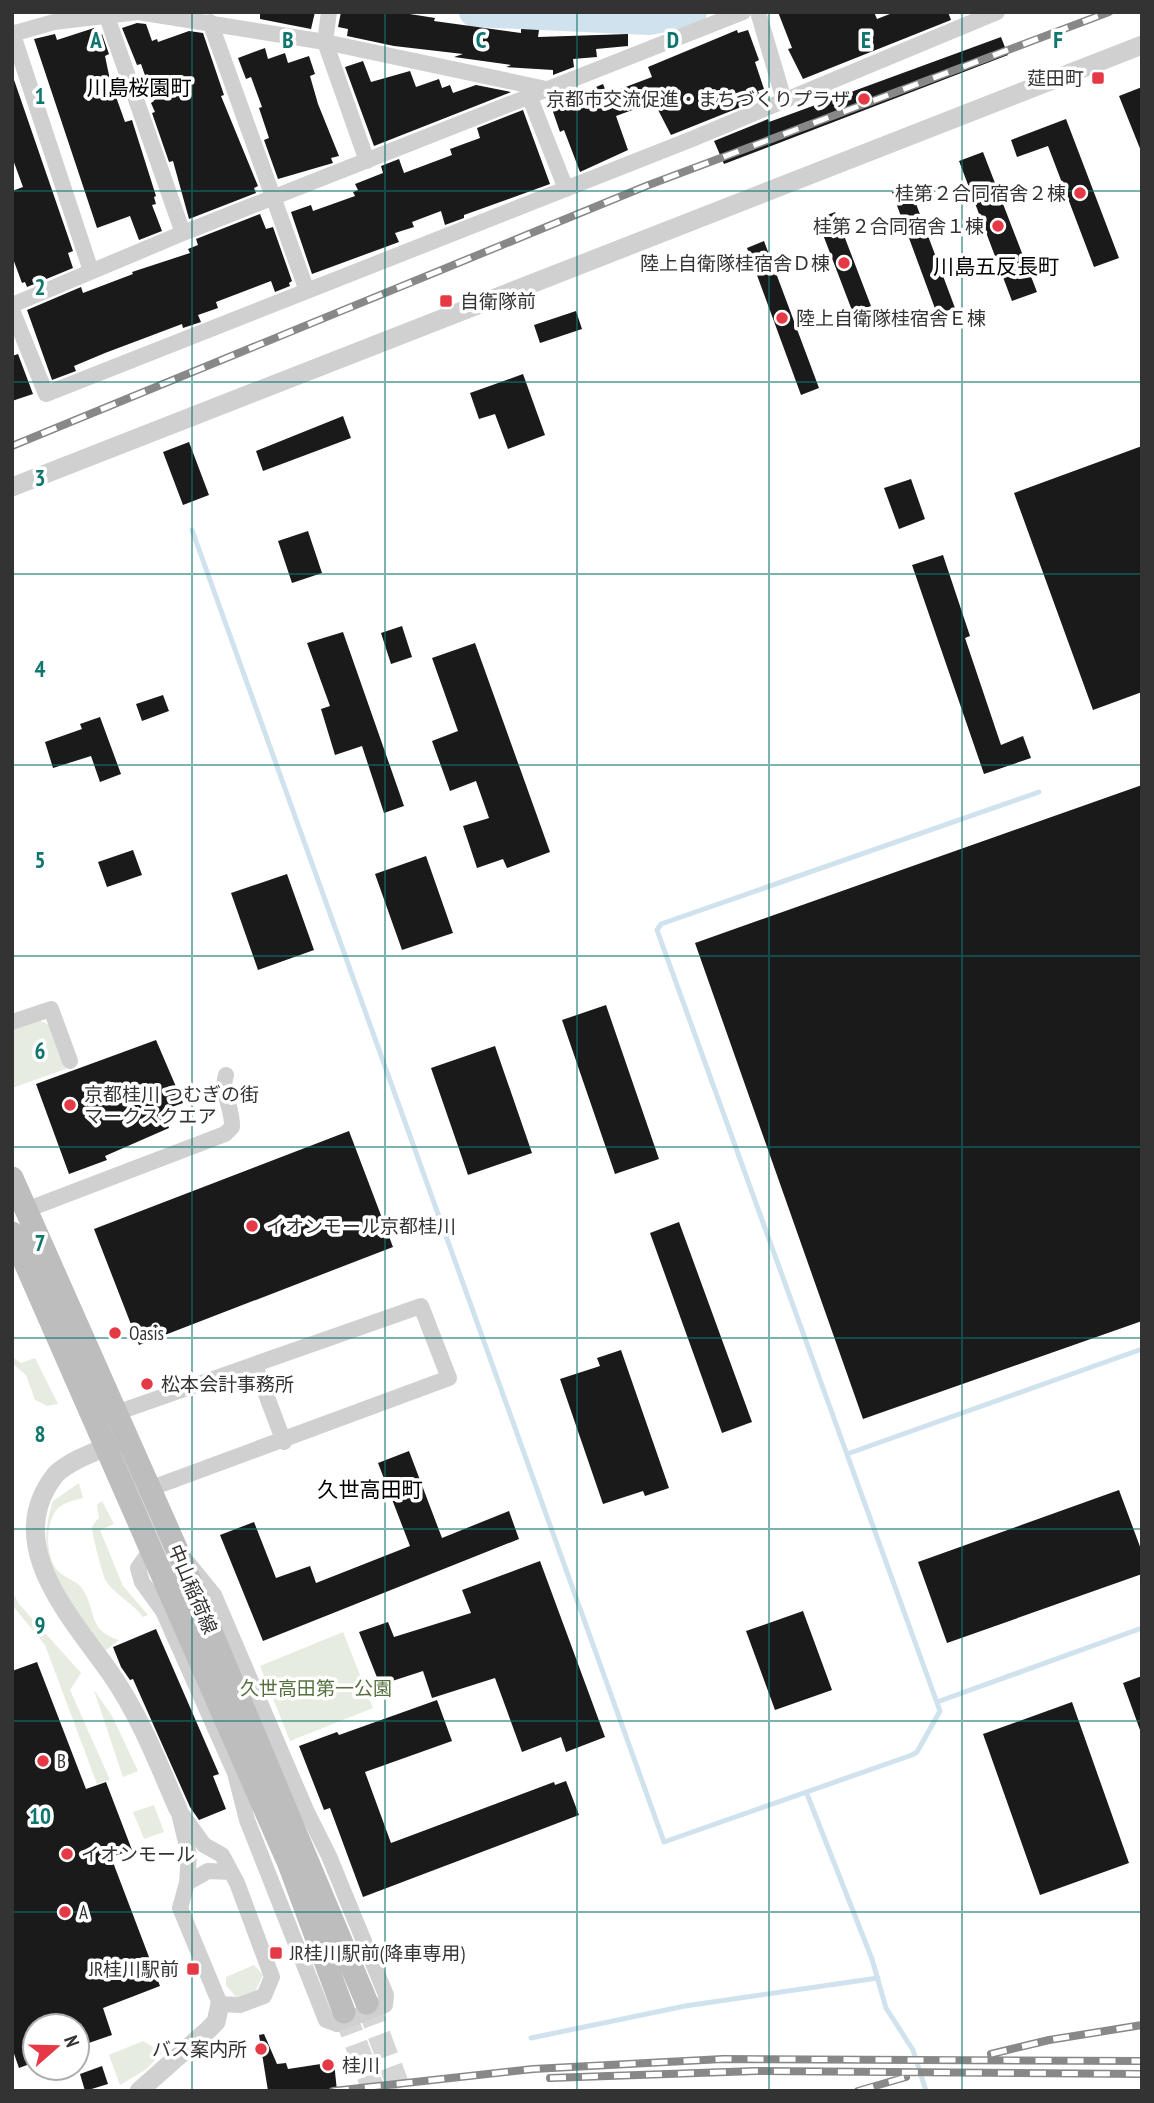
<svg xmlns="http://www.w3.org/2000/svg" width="1154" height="2103" viewBox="0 0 1154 2103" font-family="'PT Sans Narrow','Noto Sans JP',sans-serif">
<rect width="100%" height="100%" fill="#fff"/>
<!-- green -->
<path fill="#e6ecdf" d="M38 1020 50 1025 66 1069 12 1088V1030Z
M12 1357 21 1363 35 1358 58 1404 47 1406 35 1400 26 1375 12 1363Z
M79 1483 83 1498C75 1500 65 1502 58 1508 45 1521 45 1556 57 1570 63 1577 74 1580 80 1586 98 1607 85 1630 119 1640L105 1651C68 1601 31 1567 53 1501Z
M102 1501 114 1524 100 1530 123 1586 148 1615 143 1617C133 1603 115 1595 106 1581 103 1576 91 1531 92 1527 93 1524 97 1520 99 1518L97 1505Z
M12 1591 19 1604 81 1673 70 1690 110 1780 97 1784 45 1645 13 1606Z
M343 1632 373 1708 290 1741 260 1666Z
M94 1690 112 1716 138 1771 123 1777Z
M154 1805 164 1832 144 1839 133 1812Z
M254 1965 263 1975 255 1992 243 1998 235 1996 226 1985V1977Z
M143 2041 162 2053 145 2070 120 2085 109 2055Z"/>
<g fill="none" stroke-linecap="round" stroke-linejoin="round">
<!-- stream -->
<path stroke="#cfe2ee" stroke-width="5" d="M192 530 664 1842 912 1755 917 1752 940 1711 657 930 661 924 1039 792
M847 1454 1142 1349
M937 1702 1142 1628
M807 1794 872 1959 886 2008 913 2050 926 2091
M531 2038 685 2006 878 1978"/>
<!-- river -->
<path stroke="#cfe2ee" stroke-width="30" d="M474 12 649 20 692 12"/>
</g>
<!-- building -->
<path fill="#1a1a1a" d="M260 12H315L311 29 260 19Z
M341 12H397L435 18 434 21 521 33V29L539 30 538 37 628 34V46L596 49 597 57 573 59 574 67 553 75V70L506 67 511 65 454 57 463 54 394 46 347 36 348 29 338 27Z
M778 12H874L877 19 895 12H948L951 20 803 79 788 49 792 48Z
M137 23 146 24 152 41 157 39 158 42 189 31 203 33 224 95 221 96 258 186 254 188 256 193 189 219 173 161 169 162 152 113 155 112 151 103 154 101 141 64 137 65 122 28Z
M94 28 97 36 102 34 109 54 105 56 110 80 125 122 132 120 156 196 154 197 156 204 152 205 162 231 139 240 130 216 97 228 34 39 55 34 57 40Z
M737 30 738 33 748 30 759 60 755 62 764 89 758 91 761 99 671 135 654 102 616 116 628 150 580 172 564 130 560 132 551 106 603 84 607 94 652 77 648 67Z
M1001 37 1008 55 724 164 714 141 768 119 769 122Z
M265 48 268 59 285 53 288 63 309 56 315 74 310 76 318 104 339 156 331 158 333 163 278 179 264 140 269 138 259 108 262 107 251 77 246 79 238 58Z
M363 61 371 82 410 71 416 87 439 79 442 88 450 85 453 93 476 85 511 92 374 146 345 67Z
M12 74 73 251 68 253 73 268 27 287 25 282 22 283 12 256V191L23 187 12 157Z
M1142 87V151H1141L1119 96Z
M523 110 550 184 464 215V218L445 225 441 211 412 222 414 227 395 233 399 242 312 274 291 212 311 205 313 211 355 196 353 192 358 190 355 184 383 173 381 166 399 159 404 173 452 155 450 149 480 138 477 128Z
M1066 119 1119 258 1094 267 1048 146 1017 157 1011 140Z
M983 152 1037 292 1012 301 959 161Z
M909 185 955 308 937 314 892 192Z
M835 212 871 306 853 313 817 219Z
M260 214 266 229 273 227 292 281 289 283 290 286 275 292 271 281 216 302 218 308 198 315 201 322 183 328 182 324 105 353 74 366 76 371 52 380 27 310 81 287 83 293 133 274 132 272 190 253 188 249 198 245 196 239Z
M764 241 819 388 801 395 747 248Z
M576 311 582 329 540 343 534 325Z
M18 354 33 394 12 401V356Z
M523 374 545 435 508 449 495 414 479 419 470 393Z
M343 416 351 438 263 471 256 451Z
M189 442 209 495 183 505 163 452Z
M1142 446V692L1093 710 1014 493Z
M911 479 925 519 899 529 884 488Z
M308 531 322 573 292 583 278 541Z
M943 555 970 636 965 638 1001 745 1023 736 1031 758 984 774 912 565Z
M402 626 412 657 391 664 381 633Z
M343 632 404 806 384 813 362 746 335 755 321 709 330 706 307 643Z
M475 643 550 852 507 868 503 859 477 868 463 826 489 818 476 781 450 791 432 741 458 731 432 658Z
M163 695 169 711 142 721 136 704Z
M100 717 121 774 100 782 91 756 53 768 45 742 82 729 80 724Z
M1142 785V1321L863 1419 695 943Z
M133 850 142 875 107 887 98 862Z
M426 856 453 933 402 950 375 874Z
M287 874 314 950 258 970 231 893Z
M606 1005 659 1159 615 1174 562 1020Z
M156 1040 183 1103 163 1110 169 1128 105 1156 107 1160 69 1174 36 1084Z
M495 1046 532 1153 468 1175 431 1068Z
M349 1131 393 1247 139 1345 94 1229Z
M679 1222 752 1422 722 1433 650 1233Z
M621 1350 669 1488 645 1496 643 1491 603 1504 560 1379 600 1366 597 1358Z
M409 1451 442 1538 509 1511 519 1539 263 1641 220 1535 254 1522 276 1578 310 1566 316 1583 410 1546 378 1463Z
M1119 1490 1142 1552V1574L947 1643 918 1562Z
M540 1561 605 1737 566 1752 561 1737 522 1752 495 1678 432 1698 423 1671 380 1685 359 1632 388 1622 394 1637 471 1613 462 1590Z
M803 1611 832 1690 775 1710 746 1631Z
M156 1629 219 1774 213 1776 226 1809 199 1820 190 1807 133 1679 130 1680 121 1667 113 1647Z
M37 1662 86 1789 106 1782 132 1850 111 1857 160 1986 103 2008 112 2035 77 2047V2026H35V2062L19 2068 12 2048V1671Z
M1142 1676V1730H1140L1123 1683Z
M437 1700 452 1741 365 1772 391 1843 554 1782 555 1785 566 1781 579 1815 363 1897 330 1808 324 1810 299 1746 337 1732 339 1735Z
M1072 1702 1129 1863 1040 1895 983 1734Z
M264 2034 277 2064 286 2063 288 2069 334 2062 337 2091H268L259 2035Z
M102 2066 108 2084 85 2091 80 2074Z"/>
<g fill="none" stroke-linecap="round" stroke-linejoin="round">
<!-- secondary-tunnel -->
<path stroke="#d6d6d6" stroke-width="23" stroke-dasharray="23 11" stroke-linecap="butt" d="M367 2003 400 2091
M344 2012 374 2091"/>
<!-- minor -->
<path stroke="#d0d0d0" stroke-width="16" d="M329 12 325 42 367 161
M758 12 784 100
M106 14 183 233
M210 22 307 291
M12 32 91 271
M12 34 54 22 138 12 325 42 551 90
M530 98 566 189
M12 305 183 233 743 12
M12 310 46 394 692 139 997 12
M12 1022 51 1009 70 1061
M26 1210 225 1134 232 1127C233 1108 220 1092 226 1075
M255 1365 284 1442
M116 1413 421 1306 449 1378 149 1489
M152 1548 138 1568 142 1582 163 1611 235 1773 247 1820 326 2020 337 2024 385 2005 386 1995 329 1856 306 1810 214 1595 188 1563
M178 1809 204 1845 222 1855 237 1883 272 1977 264 1996 240 2005 220 2004 180 1908 187 1883 189 1855Z
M187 1883 208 1871 231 1872"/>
<!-- tertiary -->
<path stroke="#d0d0d0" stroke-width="19" d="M12 487 1142 45
M127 1438C105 1449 74 1457 56 1474 0 1543 71 1617 111 1674 140 1716 158 1763 178 1809
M139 2091 208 2030 216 2022 220 2004"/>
<!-- secondary -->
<path stroke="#bdbdbd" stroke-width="23" d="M12 1178 176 1548 367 2003
M12 1233 289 1864 344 2012"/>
<!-- rail casing -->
<g stroke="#888" stroke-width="8">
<path id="rail" d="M12 446 646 186 1109 12
M991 2054 1049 2040 1142 2025
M550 2078 756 2071 1142 2074
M333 2091 533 2069 723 2059 1142 2061
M858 2091 906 2077"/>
</g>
<!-- rail -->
<use href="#rail" stroke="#fff" stroke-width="5" stroke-dasharray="16" stroke-linecap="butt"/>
</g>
<!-- grid -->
<path fill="none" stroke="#0f766e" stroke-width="2" stroke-opacity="0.55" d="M192 12V2091M385 12V2091M577 12V2091M769 12V2091M962 12V2091M12 191H1142M12 382H1142M12 574H1142M12 765H1142M12 956H1142M12 1147H1142M12 1338H1142M12 1529H1142M12 1721H1142M12 1912H1142"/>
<!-- markers -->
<g fill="#e63946" stroke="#fff" stroke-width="2.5">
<rect x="1091" y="71" width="14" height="14" rx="3.5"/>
<circle cx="864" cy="99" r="7"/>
<circle cx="1080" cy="193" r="7"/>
<circle cx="998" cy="226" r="7"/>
<circle cx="844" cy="263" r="7"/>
<rect x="439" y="294" width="14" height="14" rx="3.5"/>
<circle cx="782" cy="318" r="7"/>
<circle cx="70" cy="1105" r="7"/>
<circle cx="252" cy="1226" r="7"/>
<circle cx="115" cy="1333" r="7"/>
<circle cx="147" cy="1384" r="7"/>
<circle cx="43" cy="1761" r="7"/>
<circle cx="67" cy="1854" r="7"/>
<circle cx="65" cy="1912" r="7"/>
<rect x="269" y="1946" width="14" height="14" rx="3.5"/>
<rect x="186" y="1962" width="14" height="14" rx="3.5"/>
<circle cx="261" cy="2049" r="7"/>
<circle cx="328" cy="2065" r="7"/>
</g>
<g text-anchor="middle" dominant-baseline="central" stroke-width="7" stroke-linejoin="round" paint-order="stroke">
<!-- poi labels -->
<g font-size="19" fill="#333" stroke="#fff" text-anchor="start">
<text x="1084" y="78" text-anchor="end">莚田町</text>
<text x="850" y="99" text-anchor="end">京都市交流促進・まちづくりプラザ</text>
<text x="1066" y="193" text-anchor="end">桂第２合同宿舎２棟</text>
<text x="984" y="226" text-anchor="end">桂第２合同宿舎１棟</text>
<text x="830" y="263" text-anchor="end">陸上自衛隊桂宿舎Ｄ棟</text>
<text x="460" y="301">自衛隊前</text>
<text x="796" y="318">陸上自衛隊桂宿舎Ｅ棟</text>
<text x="84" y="1094">京都桂川 つむぎの街<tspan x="84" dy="22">マークスクエア</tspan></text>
<text x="266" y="1226">イオンモール京都桂川</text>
<text x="129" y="1333">Oasis</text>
<text x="161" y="1384">松本会計事務所</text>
<text x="57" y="1761">B</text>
<text x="81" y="1854">イオンモール</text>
<text x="79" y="1912">A</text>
<text x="290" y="1953">JR桂川駅前(降車専用)</text>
<text x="179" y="1969" text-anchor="end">JR桂川駅前</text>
<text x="247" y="2049" text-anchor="end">バス案内所</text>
<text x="342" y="2065">桂川</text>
</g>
<!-- street labels -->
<g font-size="19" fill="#333" stroke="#fff">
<text transform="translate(193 1589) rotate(67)">中山稲荷線</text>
</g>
<!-- park labels -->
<g font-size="19" fill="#56703f" stroke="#fff">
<text x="316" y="1688">久世高田第一公園</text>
</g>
<!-- neighbourhood labels -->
<g font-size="21" fill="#000" stroke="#fff">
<text x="139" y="87">川島桜園町</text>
<text x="996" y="266">川島五反長町</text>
<text x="370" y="1489">久世高田町</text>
</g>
</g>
<g font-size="23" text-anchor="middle" font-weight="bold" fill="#0f766e" stroke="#fff" stroke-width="7" stroke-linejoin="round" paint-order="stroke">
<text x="96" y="48">A</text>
<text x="288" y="48">B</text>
<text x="481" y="48">C</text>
<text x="673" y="48">D</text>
<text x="866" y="48">E</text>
<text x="1058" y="48">F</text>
<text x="40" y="104">1</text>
<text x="40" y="295">2</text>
<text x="40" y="486">3</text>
<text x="40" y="677">4</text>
<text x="40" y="868">5</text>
<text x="40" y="1059">6</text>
<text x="40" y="1251">7</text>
<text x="40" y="1442">8</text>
<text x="40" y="1633">9</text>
<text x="40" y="1824">10</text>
</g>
<!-- border -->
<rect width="1154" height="2103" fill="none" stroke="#333333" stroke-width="28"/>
<!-- north arrow -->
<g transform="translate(56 2047) rotate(70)"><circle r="33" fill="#ffffff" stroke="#adadad" stroke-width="2"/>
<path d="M0-5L12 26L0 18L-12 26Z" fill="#e63946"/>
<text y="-10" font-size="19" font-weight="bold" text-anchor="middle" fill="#333333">N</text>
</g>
</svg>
